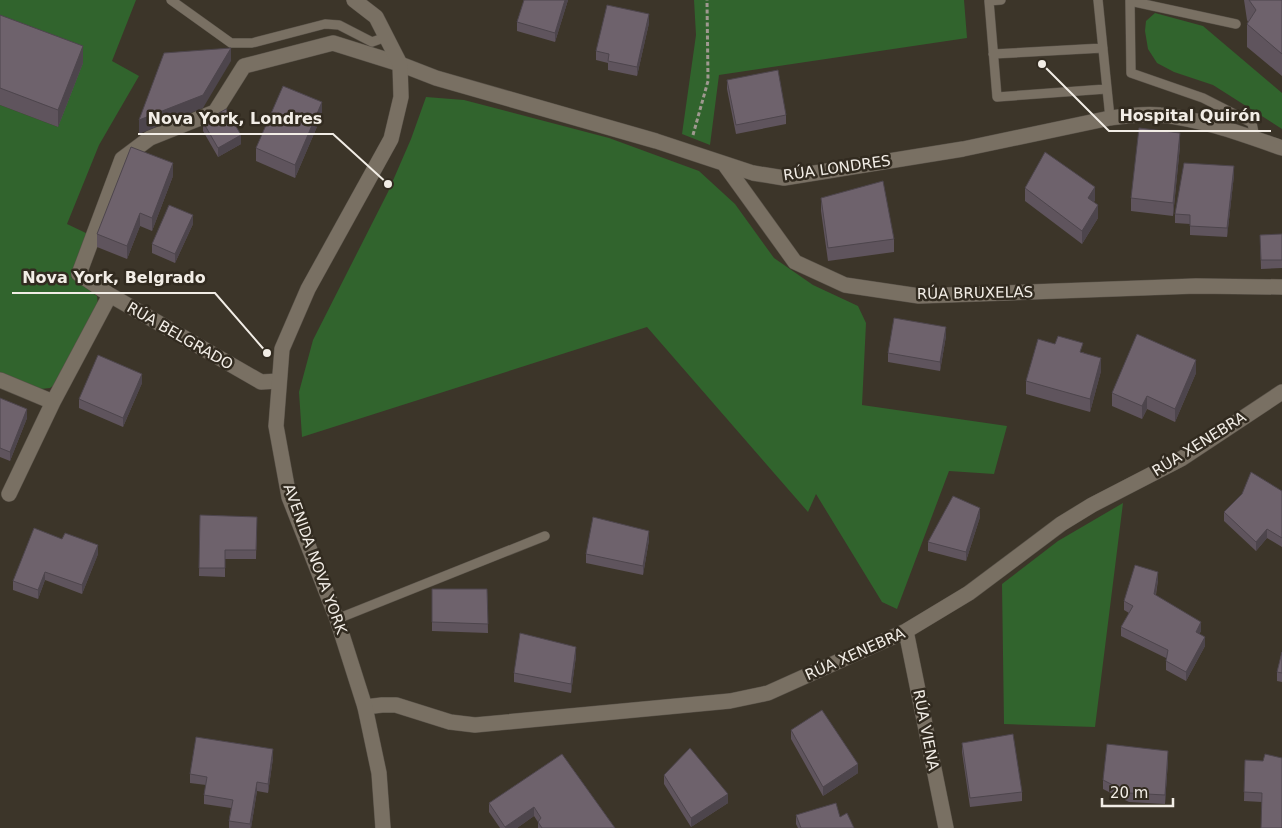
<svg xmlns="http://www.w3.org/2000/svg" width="1282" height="828" viewBox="0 0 1282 828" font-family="'DejaVu Sans',sans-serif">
<rect width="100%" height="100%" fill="#3c3529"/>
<!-- green -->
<path fill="#31642d" d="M0 0H136L112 61 139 76 99 145 67 224 88 234 71 277 97 296 98 306 60 380 50 388 40 389 0 374V105L58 127 0 31Z
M694 0H964L967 38 719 75 710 145 682 134 696 35Z
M1155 13 1203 26 1282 93V129L1213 85 1174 72 1157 63 1148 49 1145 31 1146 21Z
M426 97 464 100 609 138 699 171 735 204 774 258 813 285 858 306 866 323 862 405 1007 426 994 474 949 471 897 609 882 602 816 494 808 512 647 327 302 437 299 392 313 340 388 192 411 139Z
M1123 503 1095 727 1004 724 1002 584 1058 541Z"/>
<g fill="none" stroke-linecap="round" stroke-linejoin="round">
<!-- service casing -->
<g stroke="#595249" stroke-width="10">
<path id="service" d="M171 0 231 43H252L325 24 339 25 372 42 386 37
M1001 0 989 1 997 97 1106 89
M1098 0 1110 118
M1236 24 1130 1 1131 73 1203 98 1252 123 1255 138
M993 54 1103 48
M337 619 545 536"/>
</g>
<!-- minor casing -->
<g stroke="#595249" stroke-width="16">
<path id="minor" d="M725 165 795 262 845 285 919 296 1196 286 1282 287
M0 380 53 402
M279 381 261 382 110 295 79 274 122 159 150 138 215 112 244 66 333 43 400 64 436 78 656 141 753 173 784 178 963 149 1110 118C1126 116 1143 113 1160 115 1202 119 1242 134 1282 148
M9 494 53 402 110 295
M906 631 946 828
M365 707 382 705H396L450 722 475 725 730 701 768 693 906 631 969 593 1061 524 1092 505 1181 459 1282 392"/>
</g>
<!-- secondary casing -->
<g stroke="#595249" stroke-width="16">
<path id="secondary" d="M354 0 376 17 400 64 401 97 391 139 308 289 282 349 276 426 289 497 337 619 365 707 379 773 383 828"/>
</g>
<!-- path -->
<path stroke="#9f9990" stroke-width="3" stroke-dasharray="4 2.5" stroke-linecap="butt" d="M693 135 708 81 707 0"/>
<!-- service -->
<use href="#service" stroke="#797063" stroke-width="9"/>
<!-- minor -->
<use href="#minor" stroke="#797063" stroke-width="15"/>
<!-- secondary -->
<use href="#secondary" stroke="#797063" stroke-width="15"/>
</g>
<!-- wall -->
<path fill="#5f545d" d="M524 0H568L555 42 517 31V22Z
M1244 0H1282V76L1247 47V24L1248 22 1247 20Z
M0 15 83 63 58 127 0 105Z
M649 23 637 76 608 70V63L596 60V51Z
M727 80 786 115V124L736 134 727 89Z
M322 115 295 178 256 161V148Z
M203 122 241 144 218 157 203 131Z
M1180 146 1173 216 1131 211V198Z
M1234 175 1227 237 1190 235V224L1175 223V214Z
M173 176 152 231 140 226 127 259 97 247V234Z
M1025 188 1095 200 1094 202 1098 218 1082 244 1025 201Z
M821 198 894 239V252L828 261 821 211Z
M193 224 175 263 152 253V244Z
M1282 234V268L1261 269 1260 235Z
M946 336 940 371 888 362V353Z
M1083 352 1101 371 1090 412 1026 394V381Z
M1196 373 1175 422 1147 409 1142 419 1112 406V393Z
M142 383 123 427 79 408V399Z
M0 398 27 418 10 461 0 457Z
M1282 491V547L1267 538 1256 551 1224 521V512Z
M200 515 257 517 256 559H225V577L199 576Z
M980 517 966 561 928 551V542Z
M649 540 643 575 586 563V554Z
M98 554 82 594 45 580 38 599 13 590V581Z
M1158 580 1156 595 1201 631 1199 634 1205 646 1186 681 1166 670V658L1121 636V627L1129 613 1124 610V601Z
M432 589H487L488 633 432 631Z
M1282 652V682L1277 681V672Z
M576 656 571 693 514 682V673Z
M791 730 858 773 823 796 791 739Z
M962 743 1022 792V801L970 807 962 752Z
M562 754 615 828H538V822L534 816 517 828H500L489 812V803Z
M273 758 268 793 257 791 251 828H229V821L231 808 204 804V795L206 785 190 783V774Z
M1168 760 1165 804 1129 802 1103 789V780Z
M1245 760 1263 761 1262 802 1244 801Z
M664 775 728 803 691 827 664 784Z
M796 815 840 817 854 828H798L796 824Z"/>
<!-- shaded-wall -->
<path fill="#4d454c" d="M565 0H568L555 42V33Z
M649 14V23L637 76V67Z
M83 46V63L58 127V110Z
M231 48V61L203 108 139 134V120Z
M322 102V115L295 178V165Z
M1180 133V146L1173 216V203Z
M241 135V144L218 157V148Z
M173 163V176L152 231V218Z
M1234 166V175L1227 237V228Z
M1095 187V200L1088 211V198Z
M1098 205V218L1082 244V231Z
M140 213V226L127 259V246Z
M193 215V224L175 263V254Z
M946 327V336L940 371V362Z
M1101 358V371L1090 412V399Z
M1196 360V373L1175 422V409Z
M142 374V383L123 427V418Z
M1147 396V409L1142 419V406Z
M27 409V418L10 461V452Z
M980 508V517L966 561V552Z
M1267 529V538L1256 551V542Z
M649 531V540L643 575V566Z
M98 545V554L82 594V585Z
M45 572V580L38 599V590Z
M1158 572V580L1154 603V594Z
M1201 622V631L1196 641V632Z
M1205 637V646L1186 681V672Z
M576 647V656L571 693V684Z
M273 749V758L268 793V784Z
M1168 751V760L1165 804V795Z
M858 764V773L823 796V787Z
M257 782V791L251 828H250Z
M728 794V803L691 827V818Z
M534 807V816L517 828H505V827Z"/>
<!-- building -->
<path fill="#6e626c" stroke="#4d454c" d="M524 0H565L555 33 517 22Z
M1249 0H1282V54L1247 24 1256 10Z
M607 5 649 14 637 67 608 61 609 54 596 51Z
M0 15 83 46 58 110 0 88Z
M231 48 203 95 139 120 164 53Z
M778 70 786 115 736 125 727 80Z
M283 86 322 102 295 165 256 148Z
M226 109 241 135 218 148 203 122Z
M1139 128 1180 133 1173 203 1131 198Z
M131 147 173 163 152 218 140 213 127 246 97 234Z
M1045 152 1095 187 1088 198 1098 205 1082 231 1025 188Z
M1184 163 1234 166 1227 228 1190 226V215L1175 214Z
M883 181 894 239 828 248 821 198Z
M169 205 193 215 175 254 152 244Z
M1282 234V260H1261L1260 235Z
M894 318 946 327 940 362 888 353Z
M1137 334 1196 360 1175 409 1147 396 1142 406 1112 393Z
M1058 336 1083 343 1080 352 1101 358 1090 399 1026 381 1038 339 1055 344Z
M98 355 142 374 123 418 79 399Z
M0 398 27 409 10 452 0 448Z
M1251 472 1282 491V538L1267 529 1256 542 1224 512 1242 494Z
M953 496 980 508 966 552 928 542Z
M200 515 257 517 256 550H225V568H199Z
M593 517 649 531 643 566 586 554Z
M34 528 62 539 65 533 98 545 82 585 45 572 38 590 13 581Z
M1135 565 1158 572 1154 594 1201 622 1196 632 1205 637 1186 672 1166 661 1168 650 1121 627 1133 606 1124 601Z
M432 589H487L488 624 432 622Z
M520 633 576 647 571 684 514 673Z
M1282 652V673L1277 672Z
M822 710 858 764 823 787 791 730Z
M1013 734 1022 792 970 798 962 743Z
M196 737 273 749 268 784 257 782 250 824 229 821 233 800 204 795 207 777 190 774Z
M1107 744 1168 751 1165 795 1129 793 1103 780Z
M690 748 728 794 691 818 664 775Z
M562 754 615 828H542L538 822 541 818 534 807 505 827 489 803Z
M1265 754 1282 758V828H1261L1262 793 1244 792 1245 760 1263 761Z
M836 803 840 817 847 813 854 828H801L796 815Z"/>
<g text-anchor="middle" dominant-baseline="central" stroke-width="5" stroke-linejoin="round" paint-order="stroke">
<!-- street labels -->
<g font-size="15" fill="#f2ede6" stroke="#322b20">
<text transform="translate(837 168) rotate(-8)">RÚA LONDRES</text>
<text transform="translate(975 293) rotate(-1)">RÚA BRUXELAS</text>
<text transform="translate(180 336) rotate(30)">RÚA BELGRADO</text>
<text transform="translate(1199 444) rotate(-32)">RÚA XENEBRA</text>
<text transform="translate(315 559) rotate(70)">AVENIDA NOVA YORK</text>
<text transform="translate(855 654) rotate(-24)">RÚA XENEBRA</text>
<text transform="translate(926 730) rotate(79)">RÚA VIENA</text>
</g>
</g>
<!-- callouts -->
<path fill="none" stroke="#f2ede6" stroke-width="2" d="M1042 64L1109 131H1271M388 184L333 134H138M267 353L215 293H12"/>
<g fill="#f2ede6" stroke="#322b20" stroke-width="2">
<circle cx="1042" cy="64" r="5"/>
<circle cx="388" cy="184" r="5"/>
<circle cx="267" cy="353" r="5"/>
</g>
<g font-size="16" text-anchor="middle" font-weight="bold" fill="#f2ede6" stroke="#322b20" stroke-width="5" stroke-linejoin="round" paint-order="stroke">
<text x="1190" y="121">Hospital Quirón</text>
<text x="235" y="124">Nova York, Londres</text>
<text x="114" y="283">Nova York, Belgrado</text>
</g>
<!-- scale -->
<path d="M1102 798v8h71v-8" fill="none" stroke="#f2ede6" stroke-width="2.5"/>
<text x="1110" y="798" font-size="15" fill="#f2ede6" stroke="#322b20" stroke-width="4" paint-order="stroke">20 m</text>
</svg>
